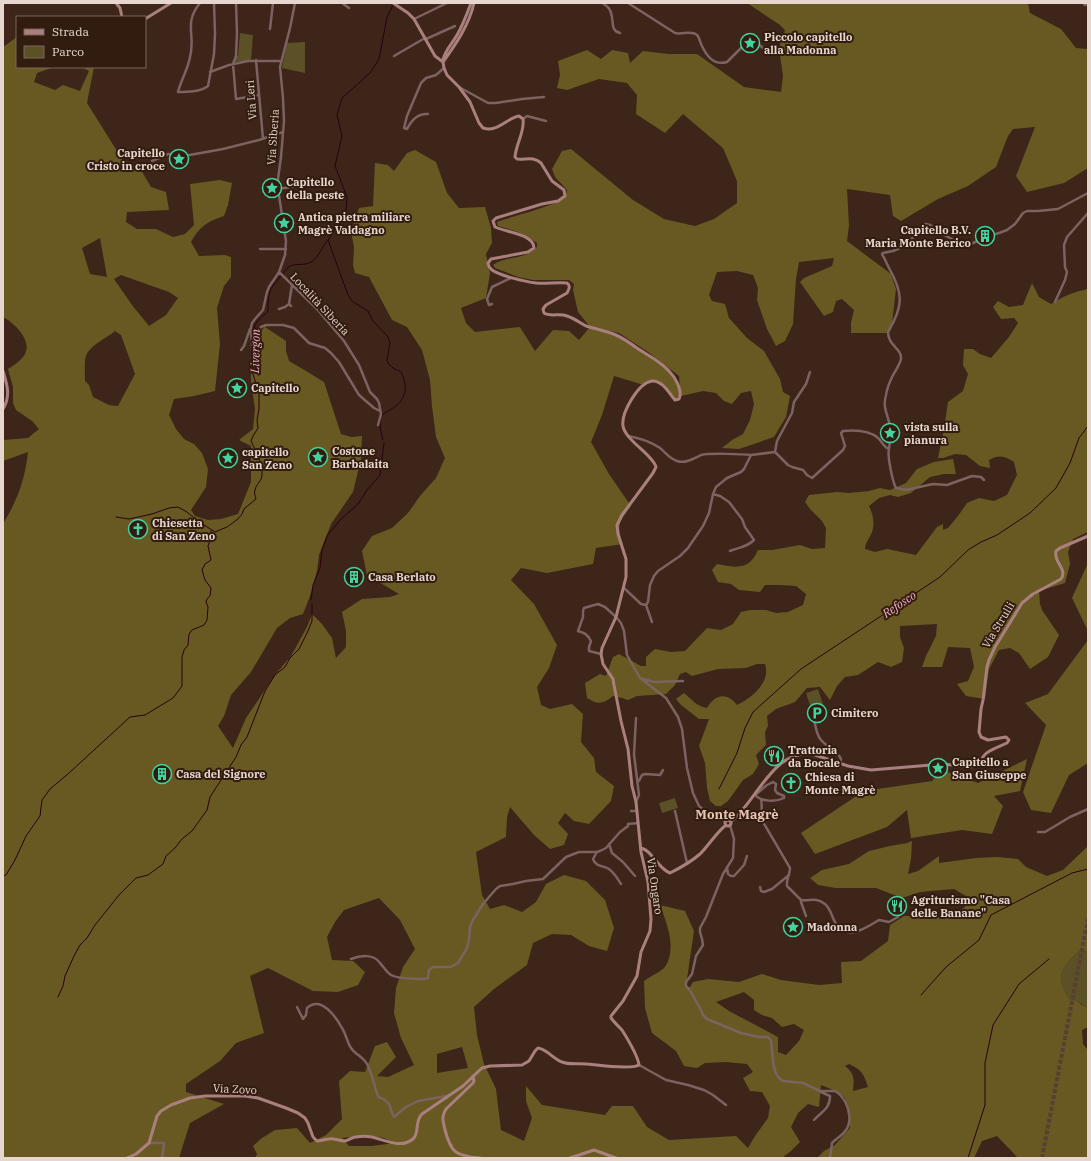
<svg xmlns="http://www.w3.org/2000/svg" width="1091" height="1161" viewBox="0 0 1091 1161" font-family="'IBM Plex Serif',serif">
<rect width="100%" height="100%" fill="#3d2519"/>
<!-- green -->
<path fill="#5c5026" d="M240 33 253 35 251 62 247 61 233 62 236 56H238Z
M305 42V73L282 68 287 43Z
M818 689 824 707 812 711 806 693Z
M675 798 678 808 662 813 659 803Z
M1083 949 1088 953V1008H1087L1076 1000 1069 999C1066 993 1062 987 1061 981 1060 969 1073 955 1083 949Z"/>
<!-- forest -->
<path fill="#685922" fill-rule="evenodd" d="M747 3H1028L1030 13 1061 29 1076 48 1088 49V168L1064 183 1027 192 1016 176 1035 127 1013 129 1008 136 996 167 968 186 938 199 901 221 893 216 890 195 847 189 849 226 847 241 891 274 896 289 892 323 887 333H851V323L854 310 842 299 836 301 833 312 824 316 800 282 804 278 832 266 834 258 799 262 796 279 793 324 785 341 776 346 767 329 757 300 758 288 753 275 737 271 717 272 709 295 712 301 725 304 729 318 747 338 764 351 780 379 783 392 790 396 786 417 774 437 739 449 722 448 732 440 743 434 750 420 754 404 751 391 741 393 732 404 724 401 716 393 703 391 681 396 679 376 648 352 619 333 597 328 611 333 634 346 669 371 678 386 679 395 677 398H674C669 391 660 379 650 382 648 382 646 384 644 385L614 376 602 415 591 442 609 474 631 506C619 523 616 524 623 544L596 548 593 564 547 573 521 568 511 580 534 604 557 645 549 668 537 687 541 705 550 709 572 704 583 714 581 742 594 758 596 772 614 786 611 801 589 824 574 821 565 813 558 823 568 834 564 845 550 849 534 835 510 807 507 817 506 837 476 852 482 895 490 909 504 905 522 912 536 902 546 884 564 875 586 881 605 900 614 928 607 951 589 946 571 935 552 934 533 943 527 965 494 989 474 1007 477 1035 484 1064 496 1089 501 1130 524 1141 532 1118 526 1101V1086L542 1105 605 1115 612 1106H633L647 1127 669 1140 736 1136 748 1148 755 1136 768 1118 770 1106 762 1092 750 1091 743 1078 753 1072 747 1064 726 1062 705 1063 697 1068 684 1066 676 1051 652 1033 645 1008 644 981C649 977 662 971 665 967 677 948 667 924 660 905L685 911 694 931 686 986 690 987 693 982 708 979 739 982 762 974 781 980 819 985 842 983 841 962 861 961 888 941 890 925 904 916 953 917 965 907 966 896 954 889 920 892 902 898 876 888H836L818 885 810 878 822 870 849 864 869 851 890 846 907 843 912 841 911 859 908 874 918 871 939 856V863L976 858 997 857 1018 859 1026 867 1047 876 1063 870 1088 846V953L1083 949C1073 955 1060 969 1061 981 1062 987 1066 993 1069 999L1076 1000 1082 1005 1088 1008V1027L1082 1030 1083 1044 1087 1049H1088V1158H1018L997 1136 982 1141 974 1158H817L824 1151 835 1145 850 1128 845 1098 838 1092 821 1085 819 1107 808 1104 798 1113 791 1127 800 1142 791 1151 782 1158H255L257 1154 253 1146 262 1138 275 1130 297 1128 310 1143 326 1135 342 1119 339 1081 350 1071 365 1072 375 1046 387 1042 396 1057 377 1076 388 1077 414 1065 401 1038 394 1013 396 988 403 967 415 949 400 920 379 898 344 910 335 922 327 937 332 960 353 961 365 972 358 985 338 992 313 991 268 968 250 976 264 1033 236 1043 220 1061 186 1084V1092L224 1104 190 1123 179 1158H3V521L4 522C18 499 25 479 28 452L3 461V440L28 438 39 429 32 421 16 410 13 403V387L8 369C13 366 19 362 23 357 35 343 15 323 3 317V47L17 37V67H54L37 73 34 82 55 90 63 85 80 91 89 71 82 67H94L87 103 122 159 141 170 151 187 166 192 169 210 127 212 126 222 137 229H156L173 237 185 234 194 225 190 184 220 180 232 183 228 205 224 216C208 221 199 227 191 242L199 256 225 255 231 257V277L224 286 217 308 220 344 215 391 194 396 174 399 169 415 176 429 184 439 194 444 202 453 208 469 206 487 191 510 195 516 208 520 221 519 238 514 251 482V446L239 440 253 429 255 409 251 382V367L256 353 255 336 265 327 286 341V351L289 361 306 371 324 382 341 434 351 437 362 436 361 459 353 492 331 524 319 555 317 571 310 596 303 614 290 618 277 628 251 672 231 695 224 716 218 726 233 748 246 718 275 675 291 656 307 627 312 614 322 624 332 638 336 658 346 647V631L342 612 362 599 390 597 399 594 367 575 362 551 372 536 392 528 408 513 420 496 436 478 445 458 436 437 432 406 430 380 422 350 407 327 392 320 369 277 355 273 353 265 354 247 351 232 359 208 373 206 375 163 388 165 394 171 407 153 415 150 436 162 447 193 459 208 485 207 491 228 492 243 486 254 490 273 486 298 461 308 466 323 475 332 520 327 535 351 553 330 569 331 579 340 590 327 578 312 573 290 574 284 569 280H533L518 277 495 268 493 265C506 255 524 261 537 247V243C523 233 514 230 498 226L497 222C519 214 545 209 565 198L567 190 555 177 552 169 562 151 571 149 633 200 664 219 695 226 714 219 737 203V181L723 148 683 114 665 133 636 114 637 95 627 83 599 79 567 90 557 88 560 75 558 61 587 50 601 59 612 50 628 53 630 63 643 51 668 54H697L744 87 781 92 783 76 779 48 785 30 780 25ZM100 238 107 277 90 274 82 248ZM121 275 169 292 178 298 166 315 149 326 132 305 114 279ZM115 331 121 335 135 374 118 406 109 405 93 397 89 385 85 381C85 375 84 361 86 356 90 345 107 338 115 331ZM744 992 754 1000V1010L762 1015 772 1018 782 1027 794 1024 804 1030 799 1041 786 1055 778 1052V1037L729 1011 716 1002ZM462 1047 468 1068 437 1073V1054ZM849 1064C861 1069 864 1074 868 1087L853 1091C854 1079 855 1074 845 1066ZM367 1135 384 1138 394 1143 372 1146H349L342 1138Z
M1032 283 1039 297 1051 304C1064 296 1073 292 1088 289V532L1073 539 1068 552 1070 564 1065 583 1039 591 1040 604 1042 610 1059 635 1048 657 1030 669 1019 653 1010 648 999 650 989 669 985 699 966 696 957 684 968 681 974 667 970 648 948 647 942 667H922L926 656 936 636 937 624 900 626V637L904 648 902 662 891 667 878 662 858 675 845 677 837 686 830 700 820 687 807 688 795 702 776 709 767 716 768 726 765 732 766 745 756 755 759 764 753 774 743 780 728 801 721 806H716L710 801 707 788 705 763 699 746 709 719H699L681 705 676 699 684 693C691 699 698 707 707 708 715 694 727 692 737 705 752 698 771 682 765 664H757L746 668 718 669 692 676 686 672 680 674 675 685 666 694 637 696 628 700 622 698 613 696C603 704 598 705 587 698L585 683 600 674 606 676 613 657 619 654 641 666H646V657L655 649 671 652 685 651 707 628 721 630 733 624 741 612 750 610H766L776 613 788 612 803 605 806 594 796 586 780 585H765L760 592 739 590 731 584 718 582 712 570 717 564C728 566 742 570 751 561 754 558 756 554 758 550H772L800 545 812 549 825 548 826 528 822 521 810 509 805 502 809 495 837 492 849 493 869 491 880 488 890 490 906 483 917 469 934 462 953 459 956 474H944L930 477 911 493 898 497 890 495 879 498 869 506C873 514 875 523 872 532 870 538 865 542 865 549L875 552 887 549 916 555 937 527 943 524V530L948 528 958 516 967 503 979 498 994 501 1007 495 1017 475 1014 462C1005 456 999 454 989 460L990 468 980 466 966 455 955 454 943 458H938L944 429 948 402 963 391 968 374 963 365 964 349H973L980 354 991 358 1009 337 1018 323 1014 318 1001 319 993 307 998 301 1009 307 1023 305Z
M1088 563V631L1072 598Z
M1088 640V741H1087L1088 763 1069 775 1051 813 1031 810 1023 792 1046 725 1025 703 1048 694Z
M1027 759 1020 791 994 796 1003 806 992 834 962 830 911 838 907 810 887 827 815 854 801 833 864 791 932 781 942 770 978 783Z"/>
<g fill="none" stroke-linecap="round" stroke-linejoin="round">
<!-- stream -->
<path stroke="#290011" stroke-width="1" d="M254 329C255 320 263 317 268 311 268 301 268 292 274 284 276 282 278 280 280 277 284 273 285 269 290 266 297 263 305 266 311 262 319 257 322 247 328 240
M383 440C381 433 378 421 382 415 385 412 390 410 393 408 407 399 408 386 401 372L393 368 388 363 387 360 390 343 388 337 373 321 368 311 352 301 348 295 328 240 346 211 347 197 335 166 342 136 337 115 342 98 370 73 379 59 387 17 393 5
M116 517 129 519 152 514 169 508 178 507 187 512 198 521 215 532 227 527 238 519 242 514 244 509 256 499C255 496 254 492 255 490 256 484 262 481 262 475 263 463 256 452 251 441L253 436 258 428 257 420 259 409V393L252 371 255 361 254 332
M311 600 313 585 320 568 322 550 327 536 340 520 358 504 367 490 380 475 384 443
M719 789 737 753 745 728 753 712 801 669 940 577 968 550 981 542 997 535 1030 513 1056 488 1070 463 1079 438 1088 426
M3 876 6 875 15 860 26 836 40 816 42 800 50 789 69 773 130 717 145 715 173 698 182 686V657L184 650 188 645 189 634 192 630 204 625 207 620 208 607 206 602 207 599 210 596 211 588 205 580 202 570 205 564 211 560 208 546 211 538V531
M921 995 946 967 979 940 991 915 1072 873 1088 869
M58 997 63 986 65 976 74 956 80 945 87 938 95 925 119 895 136 878 148 875 163 864 166 856 175 848 182 839 192 831 207 810 210 797 236 757 241 745 247 737 265 691 275 675 285 667 290 658 299 649 308 631 312 621V604
M968 1158 985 1105V1063L993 1025 1019 984 1049 959"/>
<!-- highway-tunnel -->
<path stroke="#564034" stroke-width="4" stroke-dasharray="4 2" stroke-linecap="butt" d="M1042 1158 1088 918"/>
<!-- street -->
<path stroke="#7c6260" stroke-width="2.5" d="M200 3C183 24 196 34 190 57 188 69 181 80 178 92 187 92 200 92 208 86L214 54 215 34 214 3
M236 3 237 33 236 56 233 64 236 99 259 95
M342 3 349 8
M602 3C606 5 610 8 611 13 614 21 610 31 620 33
M628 3 675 33C682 35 691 30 697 35 699 37 700 41 701 44 706 55 713 66 727 62L747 42C754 40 759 44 764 49
M1083 3 1085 5 1088 4
M3 4 4 3
M414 19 447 3
M270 29 273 3
M426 39 455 26
M394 56 425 38
M256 60 263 139
M210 72 229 65 248 61H281
M459 87 488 103H496L522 99 544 97
M428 114C418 113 411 121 407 129L404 128 407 116 421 83 426 78 436 75 444 68
M523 119 527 116 546 121
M152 161 168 154H173L180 156H184L223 149 259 140 283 132
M278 189 303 185
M260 249H286
M279 272 317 309 344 341 359 365 370 392 377 399 379 403 381 414 378 425
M1055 302 1065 280 1067 272 1065 267 1064 245 1067 237 1088 213
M492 304 489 305 487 299 492 287 511 278
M291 306 289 304 292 285
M279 309 285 307 289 304
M251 330 256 331 261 327 266 325H283L294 328 309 343 325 348 331 353 339 362 359 395 374 408 380 411
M252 345 251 327 252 323 255 319 263 310 267 292 269 287 279 272 285 255 286 241 278 189V179L281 157 284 121 283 98 280 67 290 28 295 3
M241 350 244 346 250 329
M628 436C640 438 651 442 660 448 666 453 670 459 677 461 685 464 695 458 701 455 708 453 743 454 751 455
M775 452 777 441 792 413 794 402 806 384 810 372
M984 480 981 477 972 476 947 485 933 484 906 490 896 488C893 483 887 456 889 449 890 441 891 437 890 428 889 415 882 410 886 395 887 388 890 381 893 375 896 370 900 364 901 359 902 348 888 346 888 332 903 307 904 294 889 268 887 264 885 259 882 254L883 253 893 251 900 248 920 232 922 226 925 224 930 225 941 233 957 242 971 244 988 236 999 233 1007 230 1015 224 1023 213 1027 211H1038L1058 209 1088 193
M713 494 720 496 729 502 742 519 745 527 754 540C746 548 739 547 730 551
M624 588 641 604 646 605 652 622
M646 605 648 602 650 585 654 576 658 571 680 556 688 548 703 526 709 513 713 494 716 487 727 478 741 472 744 469 751 455 775 452 788 465 792 467 803 470 807 475 812 478 843 450 845 446 841 433 843 431C854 430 869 430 878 438 882 441 883 447 889 449
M601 654 589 651V647L591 641C587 634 585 633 578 631L583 617V611L584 608 598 604 605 607 616 617 621 623 624 631 627 655 640 678 666 698 678 717 682 729 687 768 693 793 699 806 710 815 726 821
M640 678 654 682 683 681
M819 711 813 713C815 721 815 733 821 740 827 747 838 751 841 759L840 763
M636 718 634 754 639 795 636 802
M639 781 642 775 645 774 660 775 663 770
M773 782 776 784 775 790 777 793 784 796V798C776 802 761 802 755 795L767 785Z
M761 799C763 807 760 814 763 822L790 868C790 874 786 880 787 886L801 900C810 901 816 897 825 904 829 907 831 913 833 918 835 922 837 928 841 930 853 937 869 926 879 920L889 922 898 917
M631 811H637
M675 811 687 863
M730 825 734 839 733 858 723 874 706 917 700 928V932L702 939 703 945 696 956 692 974 686 982V986L691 992 702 1012 703 1015 707 1019 741 1033 759 1037H768L771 1041C773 1053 771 1075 783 1081L803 1083 820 1091H835C847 1098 854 1118 846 1130 843 1135 837 1138 832 1143L830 1158
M1038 832H1045L1070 817 1088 809
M609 844 612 853 623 862 635 876
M597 852 593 859C596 867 602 865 609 869 614 873 618 879 621 884
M727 867 728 874 731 876H734L744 865 747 856
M760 887 761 891 764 892 772 889 789 875
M801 900V902L806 916
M351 959C361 955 374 954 380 963 384 967 386 972 391 975 400 980 415 978 425 979L428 978 429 970 433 967H451L458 963 467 948 469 940 470 927 473 920 483 904 496 889 500 886 513 884 526 881 543 879 566 857 579 852H597L600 851 606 848 620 832 628 826V824L638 823
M297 1007 303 1019 306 1015 307 1008C321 995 336 1017 342 1028 346 1034 347 1042 351 1048 354 1053 361 1056 365 1061 371 1068 374 1086 378 1096 381 1099 386 1099 389 1104 391 1108 391 1113 394 1117L406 1107 418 1101 446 1096
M639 1065 666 1080 688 1085 704 1090 713 1095 726 1105
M814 1120C822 1111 830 1109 830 1096L821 1092 820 1091
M149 1143H164V1145L162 1158"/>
<!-- secondary -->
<path stroke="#a9807d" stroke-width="3" d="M116 3 120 8 122 17
M145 19 171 3
M443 60C445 50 452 44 457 35 463 25 467 14 471 3
M443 62C456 44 469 25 474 3
M3 371C7 384 11 396 3 409
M725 823a3 3 0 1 1 6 0a3 3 0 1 1-6 0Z
M731 821C737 818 740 813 744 808 762 787 779 750 812 754L848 766 871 770 943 764 971 767C981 766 981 756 988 752 994 748 1001 746 1007 743L1009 740 1006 737 988 740 981 737 979 732 981 709 983 700 987 667 989 660 995 647 1022 603 1033 594 1061 579C1068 569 1053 562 1056 551L1060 548 1088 536
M641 848C652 850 657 868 670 873 680 868 692 861 700 854 709 845 716 833 726 825
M473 1076 474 1081 473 1083 446 1109C441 1117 443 1121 445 1130 451 1153 456 1156 480 1158
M127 1158 136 1154 149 1143 157 1116 161 1111 171 1105 190 1098 205 1096H245L258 1098 286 1108 298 1113 305 1118 308 1123 313 1137 317 1141C321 1141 325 1139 329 1139 334 1138 339 1141 345 1141 349 1140 352 1137 356 1137 361 1136 367 1136 372 1137 385 1140 401 1149 413 1139 420 1133 414 1122 422 1114L463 1086 482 1068 490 1066 522 1065 529 1061 535 1051 538 1048C547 1049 553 1059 562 1062 569 1065 579 1063 587 1064 598 1065 630 1070 639 1065 638 1056 627 1038 622 1030 618 1026 614 1022 611 1018V1016L623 1001 637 976 641 952 650 931 651 919 648 882 641 852 636 802 632 786 628 749 621 721 614 685 613 679 603 664 601 654 602 648 616 617 626 577V559L618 534 617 525 622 515 653 473 656 467C653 455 625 440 623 426 621 413 638 383 652 381 662 380 669 393 675 400L679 399C683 390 675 377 669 371 660 361 647 355 637 348 630 343 623 338 616 335 606 331 596 329 586 326 580 323 574 318 567 316 560 313 550 317 544 313L543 309 546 305 567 293C569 289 571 286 567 283 557 282 546 284 536 283 527 282 496 275 491 269 488 266 489 266 488 263L491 259 528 252 534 248C534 234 505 232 495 227L493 221 496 218 542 204 558 201 565 196 564 190 552 181 541 163C533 156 526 160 517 159L515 157C516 144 525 131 523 119L519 116C507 118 497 133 483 128L479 123 470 102 459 87 447 75 444 68 443 62 435 56 414 19 408 13 393 3
M570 1158 594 1150 616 1158"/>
</g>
<!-- icons -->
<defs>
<g id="sight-ring" transform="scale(1)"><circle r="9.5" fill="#321b0f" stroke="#41d4a1" stroke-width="1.5"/><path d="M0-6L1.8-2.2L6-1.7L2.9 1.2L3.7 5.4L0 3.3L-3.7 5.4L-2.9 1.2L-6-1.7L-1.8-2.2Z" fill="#41d4a1"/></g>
<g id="building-ring" transform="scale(1)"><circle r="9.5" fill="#321b0f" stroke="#41d4a1" stroke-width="1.5"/><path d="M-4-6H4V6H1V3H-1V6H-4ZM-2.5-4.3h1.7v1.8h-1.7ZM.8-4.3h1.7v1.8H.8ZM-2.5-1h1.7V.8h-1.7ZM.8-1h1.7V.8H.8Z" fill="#41d4a1"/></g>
<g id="church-ring" transform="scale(1)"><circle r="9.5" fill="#321b0f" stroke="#41d4a1" stroke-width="1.5"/><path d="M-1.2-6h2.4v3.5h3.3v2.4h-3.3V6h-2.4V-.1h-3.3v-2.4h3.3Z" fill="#41d4a1"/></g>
<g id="parking-ring" transform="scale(1)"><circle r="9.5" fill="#321b0f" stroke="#41d4a1" stroke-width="1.5"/><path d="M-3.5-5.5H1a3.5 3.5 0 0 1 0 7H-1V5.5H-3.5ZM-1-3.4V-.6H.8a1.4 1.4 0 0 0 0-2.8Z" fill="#41d4a1"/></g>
<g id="restaurant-ring" transform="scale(1)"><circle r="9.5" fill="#321b0f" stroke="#41d4a1" stroke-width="1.5"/><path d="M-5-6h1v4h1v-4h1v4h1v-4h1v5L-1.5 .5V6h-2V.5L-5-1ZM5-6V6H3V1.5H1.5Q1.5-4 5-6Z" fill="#41d4a1"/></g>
</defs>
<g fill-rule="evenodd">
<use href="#sight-ring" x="750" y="43"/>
<use href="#sight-ring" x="179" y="159"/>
<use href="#sight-ring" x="272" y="188"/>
<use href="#sight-ring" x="284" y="223"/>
<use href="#building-ring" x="985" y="236"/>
<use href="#sight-ring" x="237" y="388"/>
<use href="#sight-ring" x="890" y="433"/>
<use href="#sight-ring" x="318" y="457"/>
<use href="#sight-ring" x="228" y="458"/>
<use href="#church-ring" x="138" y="529"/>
<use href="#building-ring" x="354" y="577"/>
<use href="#parking-ring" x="817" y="713"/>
<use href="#restaurant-ring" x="774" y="756"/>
<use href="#sight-ring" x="938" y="768"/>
<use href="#building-ring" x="162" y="774"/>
<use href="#church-ring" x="791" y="783"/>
<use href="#restaurant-ring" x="897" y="906"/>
<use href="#sight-ring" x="793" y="927"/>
</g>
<g text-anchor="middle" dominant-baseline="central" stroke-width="4" stroke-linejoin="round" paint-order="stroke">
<!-- poi labels -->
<g font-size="11" font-weight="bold" fill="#e7d6ce" stroke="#321b0f" text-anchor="start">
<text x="764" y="37">Piccolo capitello<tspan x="764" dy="13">alla Madonna</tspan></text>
<text x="165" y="153" text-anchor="end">Capitello<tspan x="165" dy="13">Cristo in croce</tspan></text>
<text x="286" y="182">Capitello<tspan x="286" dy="13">della peste</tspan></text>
<text x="298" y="217">Antica pietra miliare<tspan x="298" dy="13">Magrè Valdagno</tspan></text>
<text x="971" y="230" text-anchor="end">Capitello B.V.<tspan x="971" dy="13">Maria Monte Berico</tspan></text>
<text x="251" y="388">Capitello</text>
<text x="904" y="427">vista sulla<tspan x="904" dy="13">pianura</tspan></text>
<text x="332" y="451">Costone<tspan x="332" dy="13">Barbalaita</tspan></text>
<text x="242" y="452">capitello<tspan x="242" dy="13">San Zeno</tspan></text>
<text x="152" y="523">Chiesetta<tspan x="152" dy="13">di San Zeno</tspan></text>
<text x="368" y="577">Casa Berlato</text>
<text x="831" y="713">Cimitero</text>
<text x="788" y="750">Trattoria<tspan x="788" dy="13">da Bocale</tspan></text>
<text x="952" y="762">Capitello a<tspan x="952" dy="13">San Giuseppe</tspan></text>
<text x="176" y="774">Casa del Signore</text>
<text x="805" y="777">Chiesa di<tspan x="805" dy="13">Monte Magrè</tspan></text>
<text x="911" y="900">Agriturismo "Casa<tspan x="911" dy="13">delle Banane"</tspan></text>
<text x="807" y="927">Madonna</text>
</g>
<!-- street labels -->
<g font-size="11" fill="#e7d6ce" stroke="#321b0f">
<text transform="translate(251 100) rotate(-94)">Via Leri</text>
<text transform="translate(273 137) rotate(-86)">Via Siberia</text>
<text transform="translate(320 304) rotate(47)">Località Siberia</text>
<text transform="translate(998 625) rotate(-59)">Via Strulli</text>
<text transform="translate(655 886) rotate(82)">Via Ongaro</text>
<text transform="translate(235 1089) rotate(3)">Via Zovo</text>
</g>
<!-- water labels -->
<g font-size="12" font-style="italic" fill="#f7b2c8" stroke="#321b0f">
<text transform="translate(255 351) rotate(-89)">Livergon</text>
<text transform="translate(899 604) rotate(-34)">Refosco</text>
</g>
<!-- quarter labels -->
<g font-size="13" font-weight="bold" fill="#e6c5b6" stroke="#321b0f">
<text x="737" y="814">Monte Magrè</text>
</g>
</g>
<!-- border -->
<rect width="1091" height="1161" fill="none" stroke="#e7d6ce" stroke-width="8"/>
<!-- legend -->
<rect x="16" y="16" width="130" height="52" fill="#321b0f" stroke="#7a665b"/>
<rect x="24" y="29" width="20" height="6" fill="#a9807d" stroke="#7a665b"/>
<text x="52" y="36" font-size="12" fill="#e7d6ce">Strada</text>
<rect x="24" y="46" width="20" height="12" fill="#5c5026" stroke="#7a665b"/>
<text x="52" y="56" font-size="12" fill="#e7d6ce">Parco</text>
</svg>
